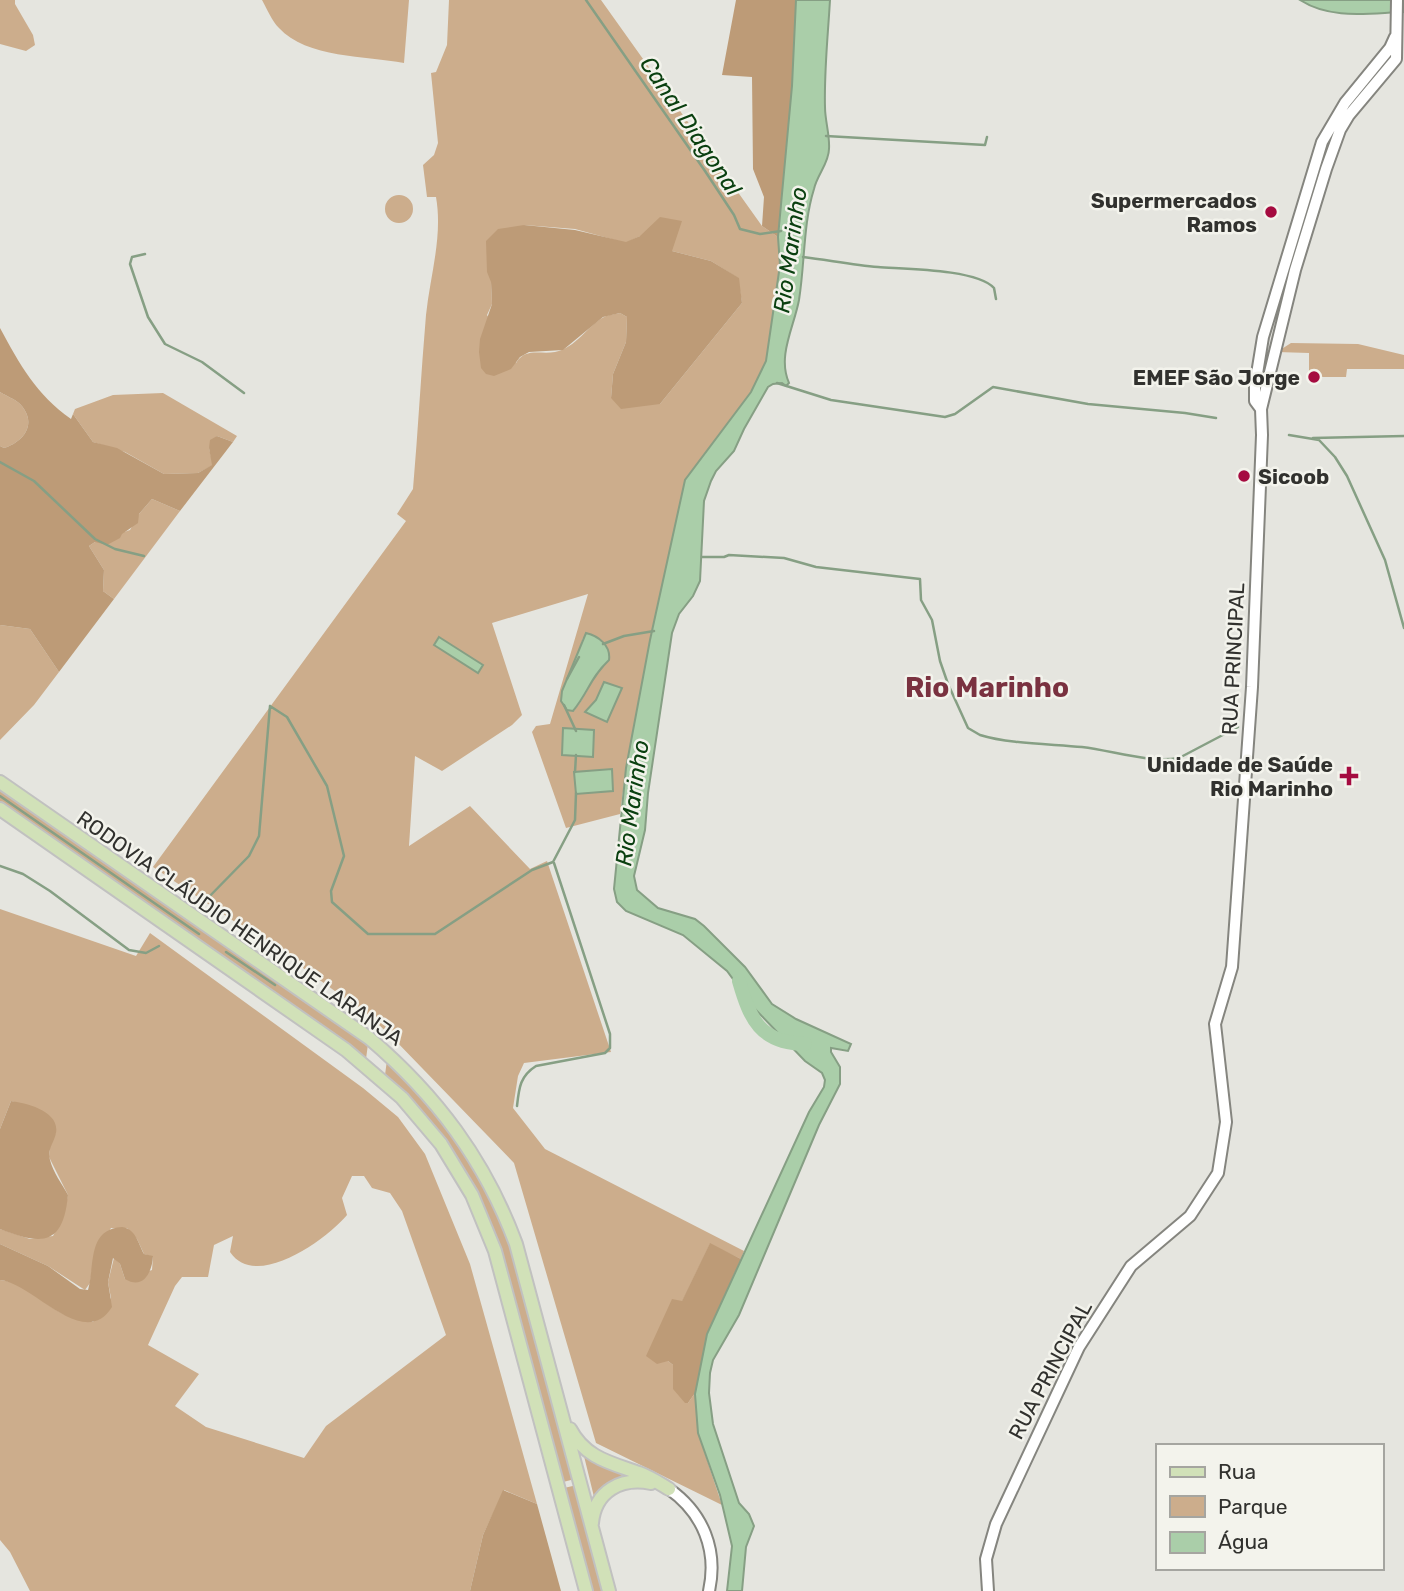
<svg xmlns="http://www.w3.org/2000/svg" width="1404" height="1591" viewBox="0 0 1404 1591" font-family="Rubik,sans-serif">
<rect width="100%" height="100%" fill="#e5e5df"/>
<!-- green -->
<path fill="#ccad8c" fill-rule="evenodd" d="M0 0H15V4L33 35 35 45 26 51 0 44Z
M262 0H409L404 63C367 56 306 58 279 28 272 21 267 9 262 0Z
M449 0H601L762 226 778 237 780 265 766 361 751 392 685 480 650 640 626 768 620 814 566 828 532 732 536 726 550 724 588 594 492 623 522 715 512 725 442 771 415 756 409 846 470 806 530 869 547 861 611 1052 524 1063 518 1076 513 1108 545 1149 744 1251 741 1259 710 1244 682 1302 672 1300 668 1361 673 1365V1377L688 1403 695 1393 698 1433 722 1505 596 1443 514 1163 391 1036 368 1015 292 960 153 867 406 521 397 514 413 489C418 431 421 373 426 315 430 276 443 237 436 197H427L423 165 434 155 438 143 431 73 436 72 447 45ZM524 225 575 229 626 243 640 236 672 251 711 261 738 278 742 303 660 404 611 398 613 374 626 342 627 317 620 313C615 314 608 315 604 317 587 326 576 348 555 352 540 355 526 347 516 363L487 315 492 304 491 282ZM583 638 609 660C591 677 588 694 574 711L567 709V679L572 672Z
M385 209a14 14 0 1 1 28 0a14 14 0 1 1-28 0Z
M1291 343 1358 344 1404 355V369H1347L1346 377H1309V353L1277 352Z
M0 392C6 396 15 399 20 404 38 423 24 442 4 448L0 446Z
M163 393 237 436 233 442 217 436 209 448 213 465 198 473 164 474 125 452 93 442 73 414 75 409 113 395Z
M152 499 180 511 114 599 103 591 104 570 89 546 95 542 130 530 139 514Z
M0 625 30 629 59 672 34 705 0 740Z
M0 787 368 1044 366 1059 0 803Z
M0 909 136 956 150 933 363 1088 398 1117 425 1154 470 1264 537 1504 504 1490 483 1535 470 1591H30L10 1552 0 1540V1280C36 1284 49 1319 93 1322L111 1298 108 1282 114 1258 120 1264 125 1279 152 1270 153 1257 144 1254 137 1239 127 1228H111L94 1257 90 1283 85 1290 48 1266 0 1244V1229L30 1239 53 1236 64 1214 68 1195 49 1157 50 1145 56 1132C52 1109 30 1107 11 1101L0 1129ZM352 1176H364L372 1188 390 1193 402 1211 446 1335 326 1426 304 1458 206 1427 175 1406 199 1374 148 1345 175 1286 182 1277H208L214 1245 233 1236 230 1252C256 1291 327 1239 347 1215L342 1198Z
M387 1060 442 1118 487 1188 511 1245 575 1479 563 1482 500 1249 406 1094 385 1075Z
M583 1452 637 1477C616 1477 607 1484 595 1501Z
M577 1485 605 1591H592L564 1488Z"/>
<!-- forest -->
<path fill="#bd9b77" d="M736 0H796L792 86 778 237 762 226 764 197 753 169 752 77 722 75Z
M660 217 682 221 672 251 711 261 739 278 742 303 660 404 621 409 611 398 613 374 626 342 627 317 620 313 603 317 563 350 529 352 520 357 511 369 494 376 486 374 481 368 479 352 480 339 492 304 491 282 487 272 486 241 498 229 524 225 575 230 626 242 640 236Z
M0 328C20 365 36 394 71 419L73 414 93 442 117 448 164 474 198 473 212 465 209 448 210 440 217 436 233 442 180 511 152 499 139 514 138 523 122 534 120 538 107 545 95 542 89 546 104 570 103 591 114 599 59 672 30 629 0 625V446L4 448C24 442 38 423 20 404 15 399 6 396 0 392Z
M11 1101C26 1103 60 1111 56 1133 54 1143 47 1149 50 1160 53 1172 62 1184 68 1195 63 1247 41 1245 0 1229V1129Z
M122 1227C136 1229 138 1243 144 1254L153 1256C152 1273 143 1290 125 1279L120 1264 113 1258 108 1282 112 1307C84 1352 33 1283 0 1280V1244L48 1266 80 1289 88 1290C95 1265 87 1229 122 1227Z
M710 1243 741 1259 707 1334 695 1393 688 1403H685L673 1389V1365L668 1361 657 1364 646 1356 672 1299 682 1301Z
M503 1490 537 1504 561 1591H470L483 1535Z"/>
<!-- water -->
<path fill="#aacea9" stroke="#869f84" stroke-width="2" d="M796 0H830C828 35 824 71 825 107 825 121 830 135 829 149 829 163 817 175 814 189 803 224 805 263 799 300 794 327 777 356 789 383L786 386 782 383 773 384 768 387 744 429 734 451 716 471 711 481 704 501 700 581 693 596 679 614 672 633 648 793 645 830 634 876 637 890 658 908 695 919 704 926 745 967 772 1004 796 1019 851 1044 848 1051 831 1048V1052L840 1067V1084L819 1125 739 1315 713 1360 710 1373 709 1393 713 1424 739 1503 749 1514 754 1526 746 1547 742 1591H727L732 1546 720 1495 698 1433 695 1394 707 1334 809 1112 824 1087 825 1080 822 1073 805 1061 755 1009 727 971 683 935 626 911 617 902 614 889 626 768 650 640 685 480 751 392 766 361 780 265 778 237 792 86Z
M1300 0H1404V12C1369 13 1331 20 1300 0Z
M586 633C599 636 611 646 609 660 590 678 588 693 573 711L567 710 561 701 562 691Z
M439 637 483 665 478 673 434 645Z
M604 682 622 688 607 722 585 712 596 700Z
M563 728 594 730 593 757 562 755Z
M612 769 613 791 576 794 574 772Z"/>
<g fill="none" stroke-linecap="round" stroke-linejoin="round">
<!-- stream -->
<path stroke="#869f84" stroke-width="2.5" d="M586 0 705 171 734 215 740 229 760 234 781 231
M826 136 985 145 987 137
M145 254 132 257 130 264 148 317 165 344 202 362 244 393
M803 257C828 260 853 265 878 267 904 269 977 269 994 288L996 299
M777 383 831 400 945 417 955 414 993 387 1088 404 1185 413 1216 418
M1289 435 1319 440 1335 457 1347 476 1385 560 1404 628
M1313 438 1404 436
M0 462 34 481 95 539 115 549 144 556
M702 557H724L729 555 784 558 816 567 920 579 921 600 932 620 940 661 948 684 968 728 980 735C1009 744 1052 744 1082 747 1115 751 1146 763 1179 758L1238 727
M603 644 624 636 654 631
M567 679 579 657
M564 705 576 731
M270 706 287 717 327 786 344 856 331 891 332 902 368 934H435L532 870 553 862 575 820 576 793
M575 772 576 755
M0 796 199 934
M0 866 23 874 50 891 129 950 146 953 159 946
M202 904 249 856 259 836 270 706
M226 952 275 985
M517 1106C519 1088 520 1076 536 1066L605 1053 610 1048V1034L554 863"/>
<!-- river -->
<path stroke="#aacea9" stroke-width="14" d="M739 981C750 1019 760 1043 805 1044"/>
<!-- secondary casing -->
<g stroke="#85857f" stroke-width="14">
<path id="secondary" d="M1261 409 1255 401V386L1263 337 1322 142 1345 103 1390 48 1395 37
M669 1489C703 1513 718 1550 709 1591
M988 1591 986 1559 996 1524 1079 1347 1131 1266 1190 1216 1218 1173 1226 1122 1215 1024 1232 967 1252 687 1262 435 1261 409 1295 270 1326 169 1340 130 1349 115 1396 59 1397 0"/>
</g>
<!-- primary casing -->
<g stroke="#c1c1c0" stroke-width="16">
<path id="primary" d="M0 782 369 1038C436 1095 485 1160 516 1244L609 1591
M0 809 346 1050 402 1098 441 1144 472 1195 495 1251 586 1591
M570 1429C585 1458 611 1463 639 1473 650 1477 659 1483 669 1489
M592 1523C595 1491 621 1477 651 1483"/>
</g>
<!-- secondary -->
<use href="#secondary" stroke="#fff" stroke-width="10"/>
<!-- primary -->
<use href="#primary" stroke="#d1e1b8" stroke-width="12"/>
</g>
<!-- markers -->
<g fill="#a50b40" stroke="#f3f3ec" stroke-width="2.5">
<circle cx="1271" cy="212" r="7"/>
<circle cx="1314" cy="377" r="7"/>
<circle cx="1244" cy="476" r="7"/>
<path d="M1345.5 765.5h7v7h7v7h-7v7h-7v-7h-7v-7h7z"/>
</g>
<g text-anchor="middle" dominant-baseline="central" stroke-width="5" stroke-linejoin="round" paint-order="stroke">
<!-- poi labels -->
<g font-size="21" font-weight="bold" fill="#31312e" stroke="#f3f3ec" text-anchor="end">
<text x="1257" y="200">Supermercados<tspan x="1257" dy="24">Ramos</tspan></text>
<text x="1300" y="377">EMEF São Jorge</text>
<text x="1258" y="476" text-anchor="start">Sicoob</text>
<text x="1333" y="764">Unidade de Saúde<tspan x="1333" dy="24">Rio Marinho</tspan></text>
</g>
<!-- street labels -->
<g font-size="21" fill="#31312e" stroke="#f3f3ec">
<text transform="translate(1233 659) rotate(-87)">RUA PRINCIPAL</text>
<text transform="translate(240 928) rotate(35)">RODOVIA CLÁUDIO HENRIQUE LARANJA</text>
<text transform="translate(1050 1370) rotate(-62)">RUA PRINCIPAL</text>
</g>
<!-- water labels -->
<g font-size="23" font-style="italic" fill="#0a4010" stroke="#f3f3ec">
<text transform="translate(691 126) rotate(56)">Canal Diagonal</text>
<text transform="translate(790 250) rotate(-82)">Rio Marinho</text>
<text transform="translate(632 803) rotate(-82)">Rio Marinho</text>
</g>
<!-- district labels -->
<g font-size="28" font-weight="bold" fill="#7a3240" stroke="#f3f3ec">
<text x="987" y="687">Rio Marinho</text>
</g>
</g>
<!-- legend -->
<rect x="1156" y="1444" width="228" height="126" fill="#f3f3ec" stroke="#a5a5a0" stroke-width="2"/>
<rect x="1170" y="1467" width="35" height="10" fill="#d1e1b8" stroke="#a5a5a0" stroke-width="2"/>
<text x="1218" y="1479" font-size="21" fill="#31312e">Rua</text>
<rect x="1170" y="1496" width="35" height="21" fill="#ccad8c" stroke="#a5a5a0" stroke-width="2"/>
<text x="1218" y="1514" font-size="21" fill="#31312e">Parque</text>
<rect x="1170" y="1532" width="35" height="21" fill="#aacea9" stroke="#a5a5a0" stroke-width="2"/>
<text x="1218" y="1549" font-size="21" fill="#31312e">Água</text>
</svg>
